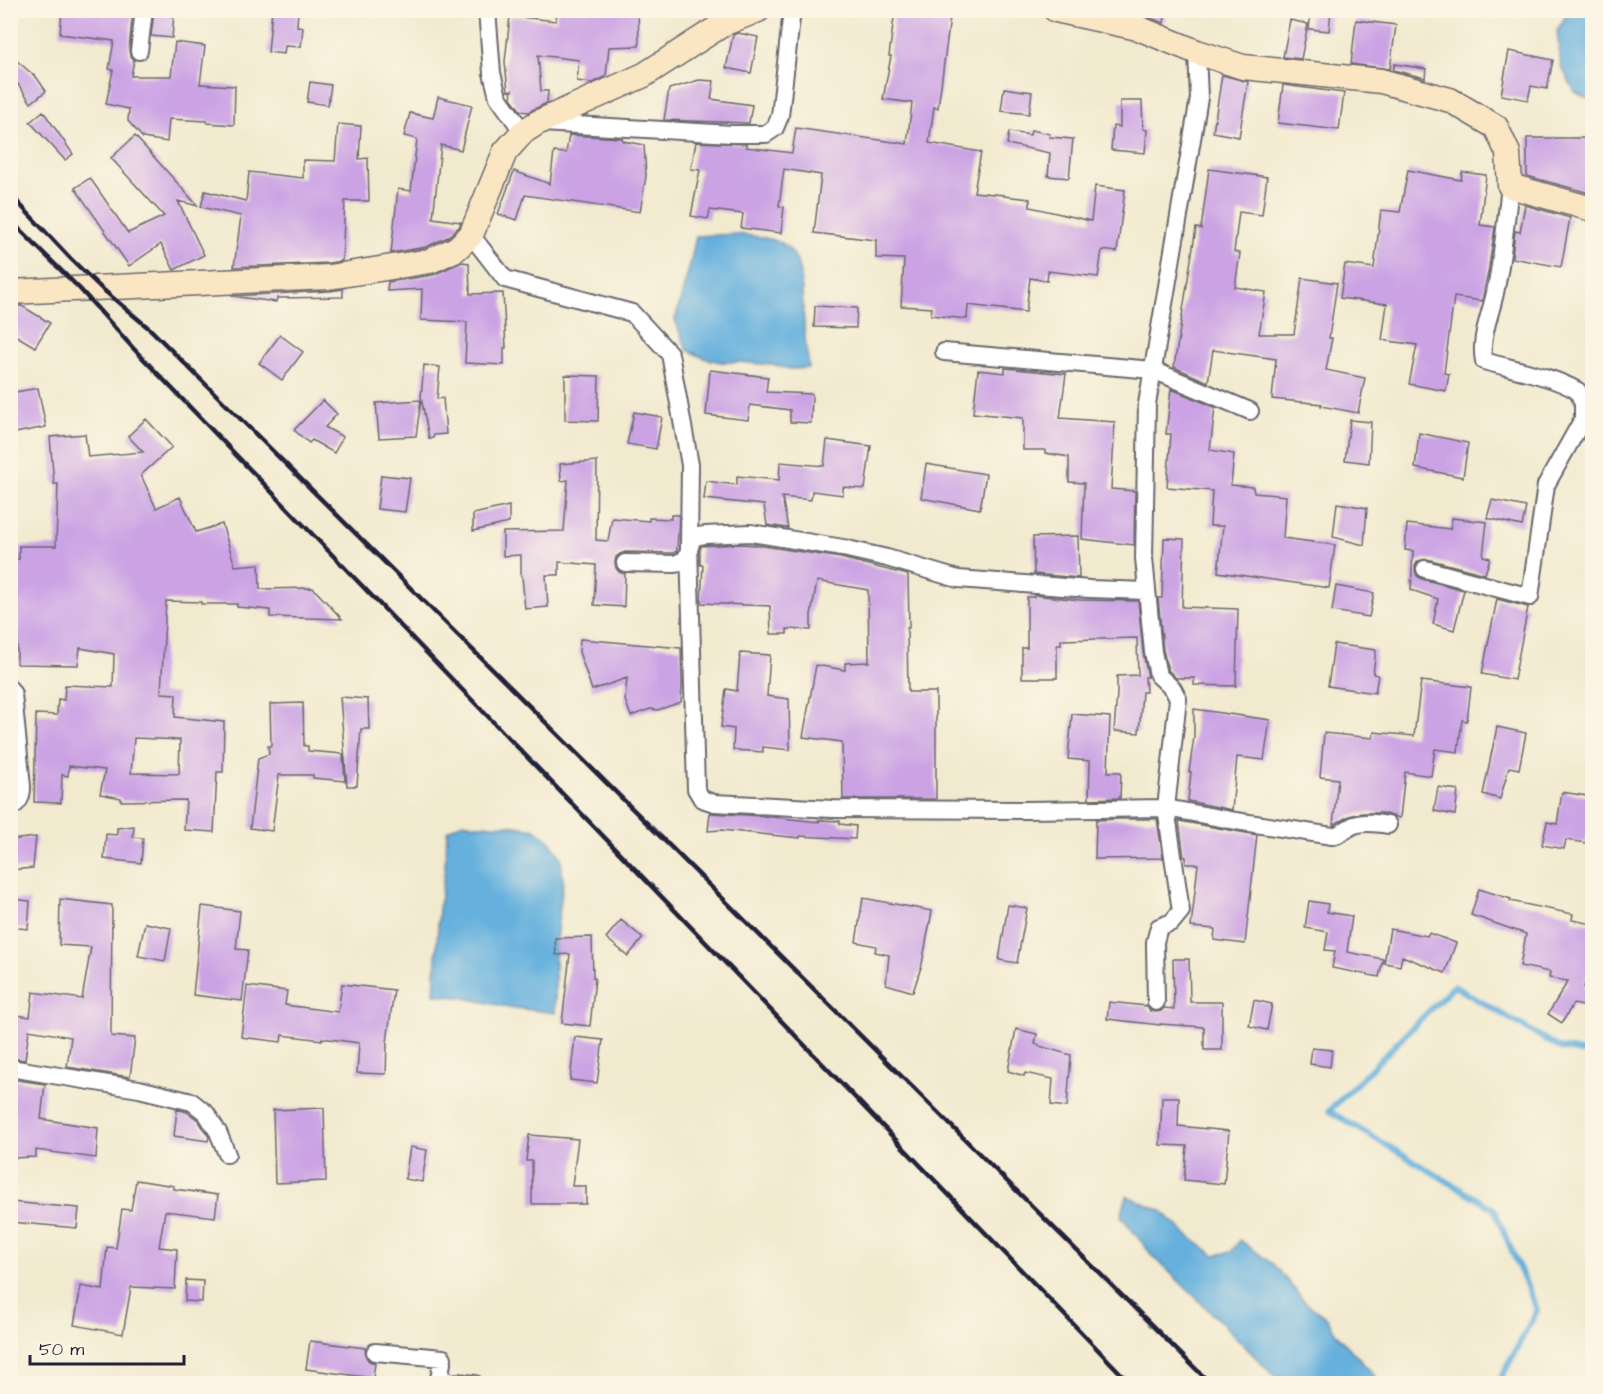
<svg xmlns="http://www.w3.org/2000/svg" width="1603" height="1394" viewBox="0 0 1603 1394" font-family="'Architects Daughter',sans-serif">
<rect width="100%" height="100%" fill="#fcf5e5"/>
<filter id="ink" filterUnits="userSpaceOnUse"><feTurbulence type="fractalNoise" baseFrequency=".0167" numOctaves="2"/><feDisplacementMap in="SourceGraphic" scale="12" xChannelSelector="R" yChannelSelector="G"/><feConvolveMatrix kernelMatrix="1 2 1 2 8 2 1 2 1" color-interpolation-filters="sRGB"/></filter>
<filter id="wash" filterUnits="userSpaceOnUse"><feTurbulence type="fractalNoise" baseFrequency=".008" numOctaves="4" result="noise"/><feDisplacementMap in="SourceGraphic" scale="24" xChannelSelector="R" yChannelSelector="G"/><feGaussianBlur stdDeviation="1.35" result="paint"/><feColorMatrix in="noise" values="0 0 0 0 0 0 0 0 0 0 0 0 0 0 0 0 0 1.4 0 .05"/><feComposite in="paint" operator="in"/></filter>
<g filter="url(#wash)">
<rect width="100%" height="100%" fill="#f2eacf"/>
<!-- water -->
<path fill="#65b0dd" stroke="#44698c" stroke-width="1.5" d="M1576 11H1592V101L1575 92 1561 66 1557 31 1568 12Z
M738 234C754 237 774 237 787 247 804 259 802 303 804 322 804 337 807 353 809 368L791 369 774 365 738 362H721L704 358 687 350 675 320 690 265 696 236Z
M463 822 477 825H508L535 829 550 841 561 857 563 883 555 947V1013L508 1007 465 998 434 994 439 909 445 868 447 831Z
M1127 1196 1162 1211 1186 1234 1214 1255 1231 1252 1240 1240 1274 1265 1305 1302 1328 1319 1334 1331 1381 1383H1284L1272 1374 1228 1329 1151 1254 1121 1216Z"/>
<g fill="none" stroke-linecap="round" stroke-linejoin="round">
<!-- stream -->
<path stroke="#65b0dd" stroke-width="6" d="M1498 1384 1537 1310 1494 1209 1329 1111 1454 986 1560 1048 1592 1054"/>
</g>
<g id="blocks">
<!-- building -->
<path fill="#cba3e4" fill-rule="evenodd" d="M62 10H133L129 50 130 56 134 60 131 76H171L175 42 205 46 200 84 235 86 234 125 207 123V121L169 119 167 142 143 138 128 121 129 109 106 104 113 70 109 69 114 41 60 34Z
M272 10H298L297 26 303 27 301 47 285 46 284 54 268 52Z
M557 10H638L639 46 609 47 606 76 592 83 577 81 579 60 538 55 541 91H548L547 103 528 112 521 111 511 98 512 90 508 91 505 62 510 16 556 21Z
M895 10H951L938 108 934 107 929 143 981 152 974 192 1004 195V196L1030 199V207L1091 221 1095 186 1125 190 1117 252 1102 250 1098 277 1048 271 1047 281 1030 278 1026 312 968 305 967 319 931 315 932 308 901 306 904 259 876 258V240L814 233 821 175 784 169 779 206 784 207 781 233 741 228 743 214 710 210 708 219 691 216 700 170 691 169 696 142 746 144V147L792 153 796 128 907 144 912 103 883 99 891 56H889Z
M1125 10H1166L1164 23 1143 15Z
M1311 10H1331L1329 31 1309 29Z
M154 12 174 14 172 38 151 36Z
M1290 20 1308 24 1301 59 1283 57Z
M1356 20 1396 25 1390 69 1351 64Z
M738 33 758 37 751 73 726 68 733 35Z
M1509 51 1553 60 1547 89 1531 86 1528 100 1501 95Z
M10 55 37 78 46 91 31 103 18 84 10 93Z
M1395 64 1426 69 1425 78 1393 70Z
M1222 75 1248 82 1239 137 1213 132Z
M699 80 714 81 711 99 752 105 749 123 664 120 669 89Z
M310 82 331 85 328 105 307 102Z
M1283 85 1344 93 1339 130 1278 123Z
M1004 88 1032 92 1029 114 1001 111Z
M438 97 472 105 461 150 441 145 433 218 461 222 459 227 448 237 426 247 391 253 398 189 411 191 417 139 404 136 410 113 433 118Z
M1120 101H1142L1143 129 1147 130 1145 153 1111 150 1113 126 1120 127Z
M43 111 73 154 65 160 30 122Z
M338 124 361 126 359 159 368 158 369 201H345L342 261 328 263 234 267 241 216 201 207 205 191 246 201 249 172 303 178V160L335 161Z
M1031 130 1050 134 1049 137 1073 139 1069 178 1048 176 1050 153 1007 144 1009 132 1030 135Z
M569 135 622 138 623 141 644 145 646 176 640 212 525 195 517 220 498 214 514 171 550 184 554 152 566 153Z
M135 136 198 206 178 201 204 255 174 270 161 244 129 266 75 188 90 178 128 233 164 216 111 158Z
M1527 138H1591V183L1593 184V194L1527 176Z
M1209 169 1267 177 1262 215 1239 212 1234 252 1240 253 1235 287 1266 292 1259 334H1294L1302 278 1337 283 1329 338H1332L1326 370 1365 378 1358 413 1321 406 1322 404 1272 399 1276 359 1213 350 1208 382 1174 367 1196 228 1201 229Z
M1408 170 1461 180 1462 172 1486 175 1480 225 1495 227 1488 273 1482 301 1454 297 1444 373 1449 374 1446 391 1409 384 1417 345 1382 340 1387 304 1340 298 1345 264 1374 268 1381 210 1400 212Z
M1525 205 1570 218 1561 267 1512 258 1515 231 1520 232Z
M462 262 469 263 470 294 503 293 506 348H504V365L465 363 467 322 421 320 422 289 387 291 388 282 433 275Z
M343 289V297L277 298 276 302 231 296 330 291Z
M15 306H22L50 323 35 347 10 332V313Z
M815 306 857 308 856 328 814 327Z
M280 335 303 352 282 380 259 363Z
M424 365 440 367 437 399 443 398 446 434 434 435 433 438H429L421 397Z
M1005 368 1066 374 1060 418 1115 422 1111 489 1135 491 1134 545 1082 539 1084 483 1069 482V457L1045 453V450H1023V418L973 413 978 370 1005 373Z
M710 370 768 377 766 392 812 394 811 423 790 422V410L750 405 748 420 706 415Z
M565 375 599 376 598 421 565 420Z
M38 388 46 427 10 434V393Z
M1171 389 1215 407 1210 450 1234 454 1231 485 1253 487 1254 493 1286 496 1283 538 1335 545 1329 588 1218 572 1223 526H1210L1212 491 1167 487 1171 434H1166Z
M323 400 337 414 325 427 343 437 334 453 312 440 309 443 294 430Z
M421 400 416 436 379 438 376 403Z
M634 412 662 417 656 449 627 444Z
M146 419 172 447 141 475 156 508 180 497 196 532 222 524 235 566 259 564 260 589 313 588 342 619 270 617V610L237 607V604H201V602L166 601 161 693 176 694 175 717 224 722 223 772H217L214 832 184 830 186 800 121 801V798L100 794 105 770 69 766 68 776 62 775 61 803 34 802 36 714 57 715 58 699 64 700 65 685 113 687 114 654 80 648 78 665 17 664V595H10V559H19V546H56L58 484H54L50 437 85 434 88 457 143 452 128 436ZM134 738 180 740 179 774 131 773Z
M1350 420 1371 422 1369 463 1345 460Z
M1419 433 1468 443 1463 477 1415 468Z
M827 440 871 446 865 489 843 487V495L812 491 811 500 782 497 788 528 767 525 764 505 704 499 706 481 737 485V476L779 480 780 462 824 466Z
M597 461 596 540 608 541 612 518 649 521V518L671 519V515H679L677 551 673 553 625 552 620 554 616 557 615 562 616 568 619 572 625 574 624 607 594 605 596 565 559 562V575H546L548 607 525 609 522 576H521V555L503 556V532L564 531 568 480 561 481 560 464Z
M926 464 986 474 980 509 921 498Z
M381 475 410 478 405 512 377 509Z
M1492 500 1526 507 1522 526 1487 518Z
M1337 503 1367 508 1364 545 1333 537Z
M509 506V523L473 531V514Z
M1452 518 1487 522 1483 556 1490 558 1485 574 1427 559 1418 561 1415 566V571L1417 576 1422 579 1464 590 1454 630 1433 624 1438 599 1411 590 1413 551 1405 550 1407 524 1450 529Z
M1078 536 1079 578 1034 574 1033 537Z
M1164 538 1184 539 1182 607 1238 609 1236 686 1194 685V678H1176L1168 670 1163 650 1158 598H1162Z
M739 544 757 545 841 558 908 575 909 628H907L908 692H936V799H843L842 742 803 737 816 665 845 670V663L869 662 868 590 817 581 811 615V630L787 629V634H771L770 606 701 603 703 565H700V551L701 546Z
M1336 586 1374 593 1369 617 1332 611Z
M1034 595 1080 600 1138 601 1143 653 1148 677H1145L1146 692H1142L1139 733 1114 731 1117 694V676L1138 675 1137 638 1061 640V645H1057V678H1022V648H1027V597H1034Z
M1497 599 1528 607 1514 680 1482 674Z
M580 639 681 648 682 684 681 702 658 710 650 709 631 716 625 700 627 678 592 690 579 652Z
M1334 644 1376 650 1373 674 1378 675 1375 693 1328 686Z
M740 653 770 655 767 696 789 699 790 750 763 747V752L733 750 734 729 721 727 726 689 737 691Z
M1421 681 1471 687 1467 721 1462 720 1458 752 1435 749 1431 776 1405 772 1400 818 1381 813H1362L1349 816 1333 825 1338 779 1320 777 1324 733 1373 738 1374 732 1414 736Z
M340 697 368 699 369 729H361L357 786H347Z
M303 703 304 746H308V751L343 754 345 781 313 778V775H279L272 831 250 828 258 758 269 754 268 746H271L270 704Z
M1194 709 1270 720 1264 760 1237 757 1232 810 1188 801 1191 772H1189L1194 737Z
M1072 714 1110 717 1108 772H1121L1120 798 1089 799 1090 761 1068 759Z
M1497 727 1526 733 1519 769 1509 767 1500 799 1483 794Z
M1438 787 1458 790 1455 815 1434 811Z
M1562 792 1593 797V808L1586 843 1566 840 1564 849 1542 845 1547 822 1557 824Z
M710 813 763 816 819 822V820L840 821V824L856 826 855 839 800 836V838L721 830 708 831Z
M1119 819H1157L1163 858 1095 859 1096 820Z
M1179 821 1257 835 1245 944 1214 940 1215 929 1191 927 1198 864H1186V857H1184Z
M134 826 133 837 143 838 141 863 104 859 106 834 117 835V828Z
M36 837 33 868 10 870V840Z
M1479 889 1511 899 1510 901 1573 914 1572 920 1593 924V948L1584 988 1593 990 1589 1007 1573 1004 1562 1023 1548 1014 1568 981 1549 978 1550 972 1520 966 1526 934 1471 915Z
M863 898 932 911 922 964 913 992 886 984 889 955 875 952 876 946 856 942Z
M10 899 30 901 28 929 10 927Z
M60 899 112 905 111 1036 135 1038 130 1077 67 1067 71 1037 29 1030 25 1060 10 1058V1014L30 1017 33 992 82 999 91 947 59 945Z
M1309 901 1328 904 1327 912 1352 916 1347 952 1383 959 1379 977 1332 968 1335 951 1325 950 1328 932 1305 928Z
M1008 905 1027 908 1017 963 999 960Z
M202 906 240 911 236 949 248 950 242 1001 193 995Z
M621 920 643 938 628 956 606 938Z
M145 923 171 928 165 961 138 956Z
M1390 929 1427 936 1429 933 1456 943 1445 973 1402 956 1400 966 1384 963Z
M592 937 593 978H595L590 1026 562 1023 570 954 556 955 555 938Z
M1173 959H1189L1190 1002H1222V1050H1204V1027L1160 1024V1025L1107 1019 1109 1002 1147 1006 1150 1011 1156 1012 1161 1011 1164 1008 1174 1009Z
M342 984 394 990 387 1042 386 1074 357 1073 359 1043 322 1038V1040L282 1035 281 1042 241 1037 247 986 287 991 285 1005 338 1012Z
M1254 1000 1272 1004 1267 1030 1249 1026Z
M1016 1029 1037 1034 1035 1044 1039 1045V1046L1071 1055 1067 1107 1051 1105 1053 1079 1025 1073 1024 1076 1008 1071Z
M575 1037 603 1040 597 1083 570 1080Z
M1312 1048 1332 1050 1330 1067 1310 1064Z
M10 1079 45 1084 41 1119 98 1128 96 1158 36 1150V1157L10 1158Z
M1162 1097H1179L1178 1126 1229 1131 1224 1184 1184 1180 1187 1146 1160 1145Z
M324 1108 326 1181 275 1183 273 1110Z
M177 1109 187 1112 198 1120 209 1137 208 1141 174 1136Z
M529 1135 578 1139 572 1186H586V1204H532V1161H526Z
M410 1147 427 1150 422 1182 405 1179Z
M136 1180 174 1186V1189L218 1195 215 1217 165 1211 159 1247 177 1249 175 1289 131 1287 123 1334 74 1325 81 1286 103 1290 107 1247 116 1248 122 1209 131 1210Z
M10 1202 79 1208 77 1228 10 1222Z
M186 1280 203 1281 202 1302 185 1301Z
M310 1341 365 1348 366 1357 369 1361 375 1363 373 1378 306 1369Z"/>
</g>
</g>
<g filter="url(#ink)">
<use href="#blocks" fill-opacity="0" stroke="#6b686f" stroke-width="1.5"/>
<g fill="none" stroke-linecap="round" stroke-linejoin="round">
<!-- minor casing -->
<g stroke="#6b686f" stroke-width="20">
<path id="minor" d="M487 10 492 73 498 97 523 132
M139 51 144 10
M541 123 732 134H766L775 128 780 116 792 10
M471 235 505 279 632 313 670 354 690 465 689 547 696 789 702 799 714 803 833 809 1027 810 1166 808 1236 821 1332 836C1341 835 1345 829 1354 825 1365 821 1377 823 1388 825
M944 352 1153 370 1250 411
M625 563 675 564 686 559 693 537 705 535 751 533 843 548 887 558 958 579 1090 589 1147 591
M1425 569 1530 597 1546 485 1583 419V404L1578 391C1550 375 1515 370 1484 361 1479 337 1492 312 1496 288 1503 254 1506 220 1510 186
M10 689 13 694 22 787C22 796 19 804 10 807
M1156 1002 1155 942 1159 927 1172 922 1181 911 1166 808 1178 699 1173 689 1158 675 1153 652 1144 558 1147 404 1199 98 1197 52
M10 1068 139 1089 192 1102 206 1113 218 1132 227 1154
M375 1352 443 1358 438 1384
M439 1380 475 1384"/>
</g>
<!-- secondary casing -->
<g stroke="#6b686f" stroke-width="27">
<path id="secondary" d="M1056 10 1138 28 1197 52 1243 67 1381 81 1450 100 1496 127 1508 153 1510 186 1592 209
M10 292 329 277 430 261 456 249 471 235 505 152 523 132 537 123 644 75 725 23 758 10"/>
</g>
<!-- minor -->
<use href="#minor" stroke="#fff" stroke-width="16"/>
<!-- secondary -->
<use href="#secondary" stroke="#fbe6c3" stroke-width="24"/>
<!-- rail -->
<path stroke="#22223b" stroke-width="4.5" d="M10 194 71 259 100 287 151 330 1211 1384
M10 220 80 289 133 348 1131 1384"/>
</g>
</g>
<!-- margin -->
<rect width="1603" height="1394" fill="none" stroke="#fcf5e5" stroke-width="36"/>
<!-- scale -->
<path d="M30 1355v9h154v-9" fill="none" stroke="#22223b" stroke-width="3"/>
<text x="39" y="1355" font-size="18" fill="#22223b" stroke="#fcf5e5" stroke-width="4.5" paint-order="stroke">50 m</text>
</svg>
